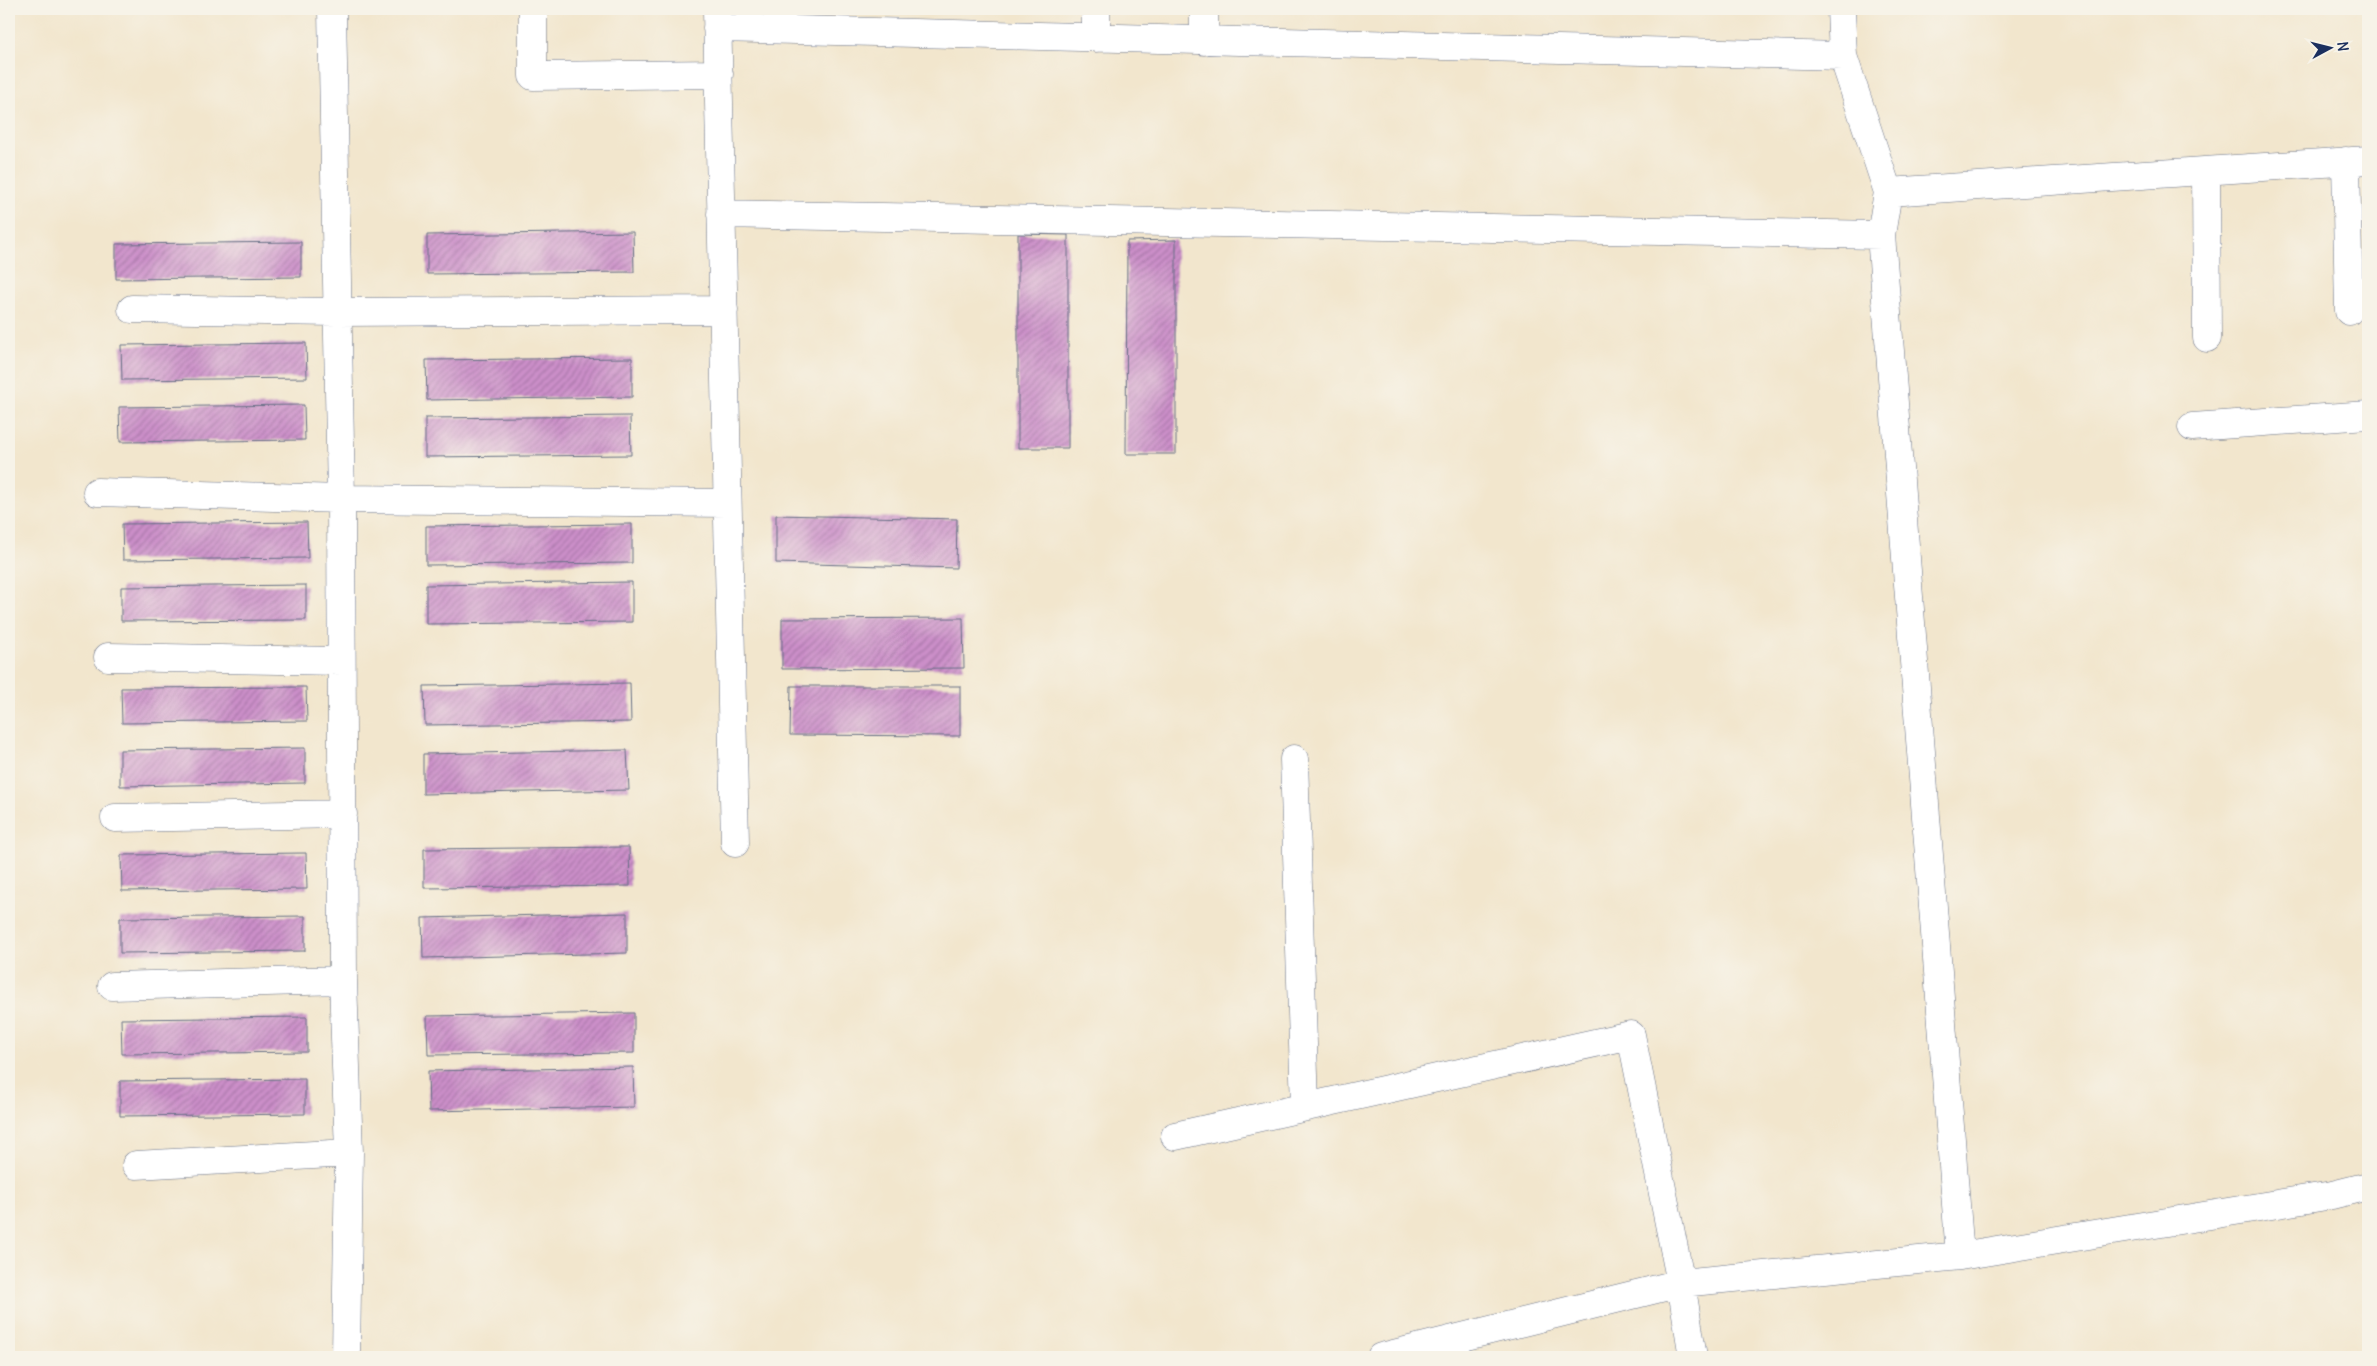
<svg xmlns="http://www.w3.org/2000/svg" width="2377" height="1366" viewBox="0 0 2377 1366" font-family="Delius,sans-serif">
<defs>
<pattern id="building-hatch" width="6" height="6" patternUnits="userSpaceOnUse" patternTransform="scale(1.25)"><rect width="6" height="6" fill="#cc8fc9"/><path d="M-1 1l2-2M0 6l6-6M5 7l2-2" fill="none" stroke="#a575a6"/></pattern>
</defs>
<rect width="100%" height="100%" fill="#f7f3e8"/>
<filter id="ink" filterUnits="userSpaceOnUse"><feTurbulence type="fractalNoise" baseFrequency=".02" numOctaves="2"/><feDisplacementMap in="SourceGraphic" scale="10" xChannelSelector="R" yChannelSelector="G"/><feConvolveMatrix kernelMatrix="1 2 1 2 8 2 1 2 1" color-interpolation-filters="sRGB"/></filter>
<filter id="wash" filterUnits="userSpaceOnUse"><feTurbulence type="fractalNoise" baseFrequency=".0096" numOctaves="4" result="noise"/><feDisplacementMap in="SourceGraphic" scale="20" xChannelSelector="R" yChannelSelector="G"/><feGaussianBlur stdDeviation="1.12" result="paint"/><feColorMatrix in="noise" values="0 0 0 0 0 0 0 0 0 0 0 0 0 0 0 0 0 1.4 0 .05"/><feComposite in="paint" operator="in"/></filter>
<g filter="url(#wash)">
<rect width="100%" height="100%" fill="#f2e6cd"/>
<g id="blocks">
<!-- building -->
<path fill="url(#building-hatch)" d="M633 232 634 272 427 274V235Z
M1018 234 1068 235V448H1018Z
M1176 240V454H1126L1127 241Z
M301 242V277L116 279V244Z
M306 343 307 378 122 380 121 345Z
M632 358V397L427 400 426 360Z
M304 405 305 440 120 442 119 407Z
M630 416 631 455 425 457V418Z
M776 515 957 519 956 568 776 563Z
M307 522 308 558 123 560 122 524Z
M632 524V563L426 565V526Z
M632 582V622L426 624V585Z
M306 585V620L121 621V587Z
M963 618 964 668 782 669V619Z
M630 683 631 722 425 725 424 686Z
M791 686H960V736L790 735Z
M306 687 307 721 122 723 121 688Z
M305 748V783L120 786V750Z
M627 750 629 790 423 794V754Z
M629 847 630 886 424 888V849Z
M306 853 307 889 122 891 121 855Z
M627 913V953L423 958 422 918Z
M305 916V951L120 953V918Z
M634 1013V1053L428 1055 427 1016Z
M307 1017V1052L122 1054 121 1019Z
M633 1067 634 1107 429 1111 428 1071Z
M305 1079V1114L120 1116V1081Z"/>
</g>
</g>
<g filter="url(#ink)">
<use href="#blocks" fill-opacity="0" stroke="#666f85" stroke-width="1"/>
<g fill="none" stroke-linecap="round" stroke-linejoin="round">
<!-- street casing -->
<g stroke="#666f85" stroke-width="29">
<path id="street" d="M332 9 341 499 343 980 349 1153 346 1357
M533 9V76L719 74
M1841 9 1843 56
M717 10 735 843
M717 28 1843 56 1888 192 1881 235 1960 1256
M1096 38V9
M1204 41V9
M2346 161 2349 311
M2206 171 2207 338
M1888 192 2368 160
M721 214 1881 235
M132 309 337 312 724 310
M2192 427 2368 415
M97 492 341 499 727 503
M108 657 341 661
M1294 759 1305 1107
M115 818 343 814
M112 986 343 980
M1175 1136 1631 1035 1681 1283 1693 1357
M136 1165 349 1153
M1381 1357 1681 1283 1960 1256 2332 1195 2368 1186"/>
</g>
<!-- street -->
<use href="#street" stroke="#fff" stroke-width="28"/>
</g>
</g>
<!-- margin -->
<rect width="2377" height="1366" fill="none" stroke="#f7f3e8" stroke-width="30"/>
<!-- north arrow -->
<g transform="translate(2330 48) rotate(83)" stroke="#f7f3e8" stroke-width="4" paint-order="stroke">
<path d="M0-4L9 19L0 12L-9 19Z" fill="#1b2f5e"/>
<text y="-8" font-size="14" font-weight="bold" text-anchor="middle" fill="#1b2f5e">N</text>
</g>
</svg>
